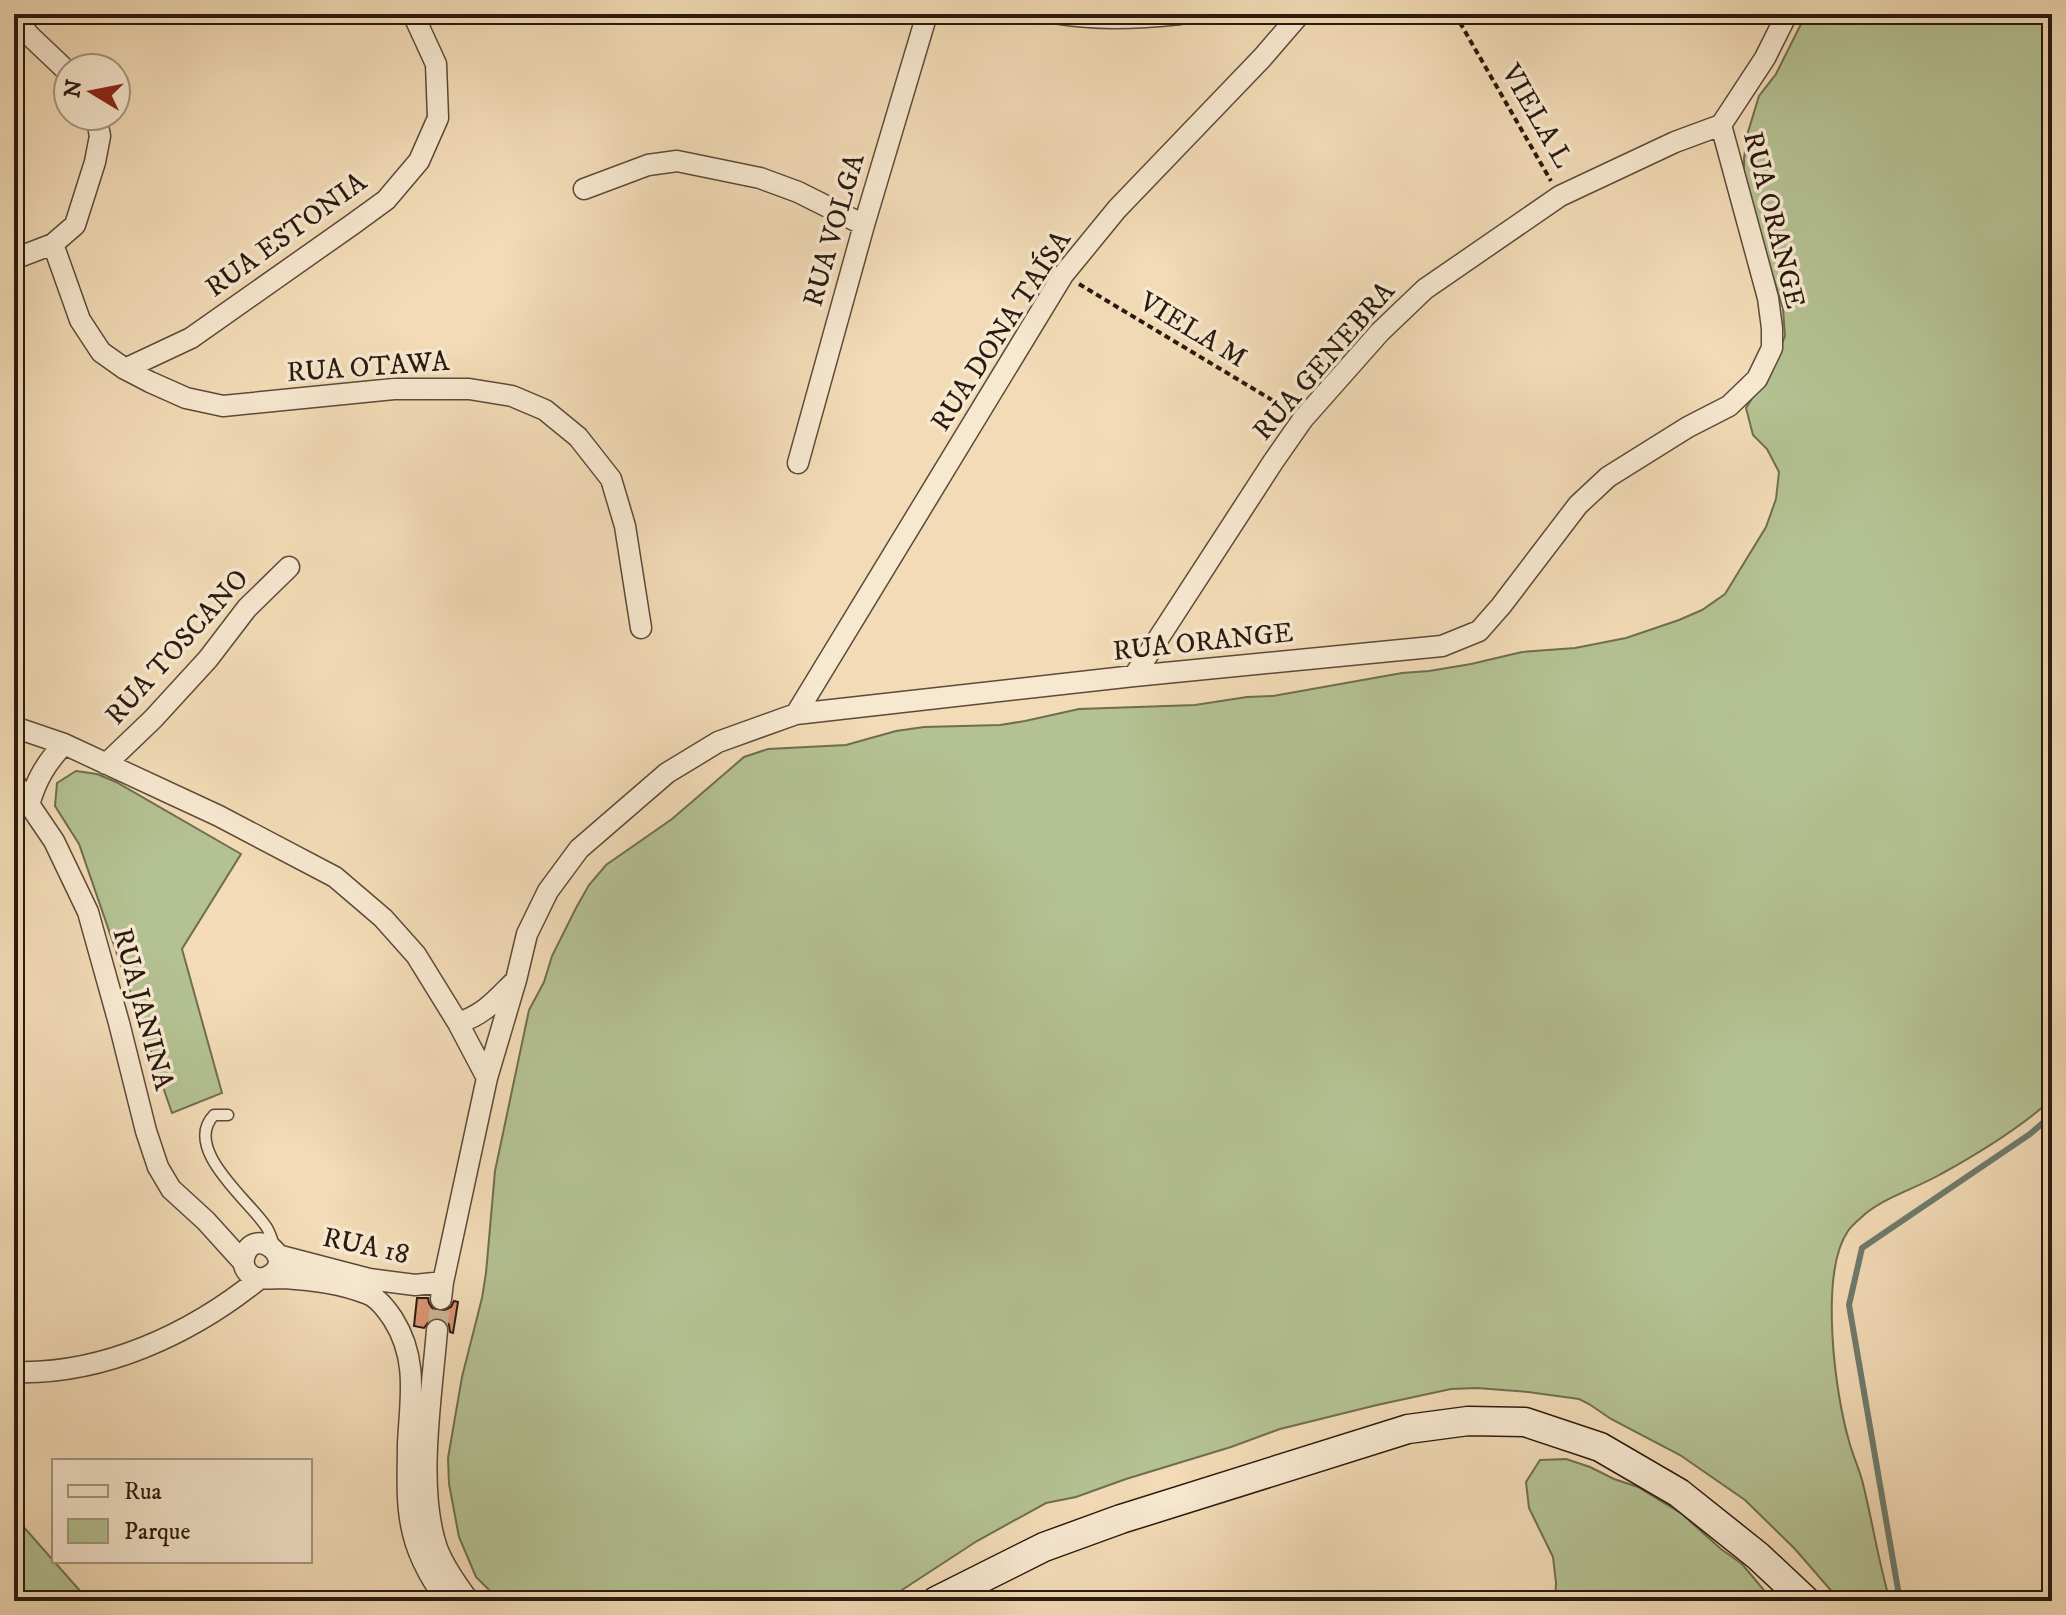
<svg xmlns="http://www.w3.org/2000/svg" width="2066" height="1615" viewBox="0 0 2066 1615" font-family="'IM FELL DW Pica',serif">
<rect width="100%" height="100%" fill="#f2dbb6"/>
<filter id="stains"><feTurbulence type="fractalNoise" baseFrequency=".0025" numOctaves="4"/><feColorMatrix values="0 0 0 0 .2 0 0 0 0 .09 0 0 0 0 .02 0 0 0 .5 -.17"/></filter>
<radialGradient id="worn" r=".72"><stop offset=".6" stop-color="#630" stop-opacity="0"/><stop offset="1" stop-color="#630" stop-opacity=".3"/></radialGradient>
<!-- green -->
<path fill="#b4c192" stroke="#6f6e50" stroke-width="2" d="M1806 14H2042L2046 34 2052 51V1099C2020 1128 1979 1153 1941 1174 1919 1187 1885 1197 1865 1214 1860 1219 1852 1225 1848 1231 1819 1273 1835 1394 1849 1441 1853 1457 1861 1472 1864 1488 1873 1525 1879 1564 1890 1601H1840L1795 1549 1745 1500 1680 1455 1611 1419 1589 1404 1579 1399 1528 1392 1477 1388 1451 1389 1377 1405 1280 1429 1231 1447 1126 1479 1076 1497 1046 1503 977 1541 885 1601H500L476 1577 459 1537 449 1484 448 1458 462 1377 482 1298 486 1273 495 1171 529 1010 544 982 552 956 576 908 589 885 606 865 672 819 744 757 768 749 846 745 896 731 924 727 1000 725 1025 721 1079 709 1195 705 1247 697 1273 696 1402 673 1429 671 1471 664 1522 652 1575 648 1626 638 1679 620 1702 610 1725 594 1766 527 1776 499 1779 472 1767 449 1753 435 1746 408 1774 363 1785 336 1783 309 1744 184V158L1748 132 1759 96 1776 74Z
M76 771 97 774 116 782 241 854 182 949 222 1093 172 1113 79 844 55 806 57 783Z
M1566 1459 1590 1467 1614 1479 1638 1487 1682 1514 1721 1549 1742 1564 1773 1601H1555L1556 1583 1553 1557 1529 1508 1526 1482 1540 1460Z
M14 1516 89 1601H14Z"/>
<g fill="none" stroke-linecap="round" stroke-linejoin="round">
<!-- stream -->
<path stroke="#6e7b6d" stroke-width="6" d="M1900 1601 1849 1305 1862 1248 2030 1134 2052 1115"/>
</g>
<!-- building -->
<path fill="#db9373" stroke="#2a1a0f" stroke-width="2" d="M417 1298H428L429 1303 433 1309 440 1312 451 1307 454 1301 458 1302 453 1333 450 1332 449 1325 445 1320 439 1317 431 1319 424 1328 414 1326Z"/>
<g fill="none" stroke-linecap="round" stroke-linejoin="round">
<!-- minor-tunnel -->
<path stroke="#cab495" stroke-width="20" stroke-dasharray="20 10" stroke-linecap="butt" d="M437 1330 441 1299"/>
<!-- service casing -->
<g stroke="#5c4a39" stroke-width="13">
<path id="service" d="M228 1115H214C182 1148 248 1200 265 1225 270 1231 272 1240 275 1248"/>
</g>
<!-- minor casing -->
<g stroke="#5c4a39" stroke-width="23">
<path id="minor" d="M1060 14C1096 20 1144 18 1180 14
M14 16 29 35 68 72
M1721 125 1765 58 1787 14
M584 189 648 165 677 161 760 178 798 192 864 225
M53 244 80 320 101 352 125 369 150 382 186 398 223 406 394 389H469L512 396 545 410 578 437 611 479 625 526 641 628
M14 259 53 244 75 225 95 162 100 136 96 116
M125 369 191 338 353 224 386 200 419 161 438 118 436 64 413 14
M798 463 864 225 927 14
M1134 676 1273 462 1303 419 1380 332 1425 289 1560 196 1675 142 1721 125
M796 714 1063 275 1117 209 1262 58 1300 14
M14 727 64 744 219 816 335 877 383 918 416 955 458 1023 487 1078 443 1282 441 1299
M106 764 153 719 208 659 247 608 289 567
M14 782 54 841 88 912 119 1023 146 1131 158 1167 171 1189 206 1221 244 1263
M29 805C36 780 46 763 64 744
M458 1023C483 1015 495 1001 513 983
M487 1078 516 980 527 934 548 891 579 849 667 773 718 742 796 714 1134 676 1442 646 1479 631 1501 606 1578 505 1608 477 1688 427 1729 406 1757 379 1772 348V328L1768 298 1721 125
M277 1255 369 1279 415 1285 443 1282
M267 1277C300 1260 255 1225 245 1255 241 1265 246 1272 253 1277 263 1280 274 1278 284 1278 313 1280 340 1283 368 1294 378 1298 387 1310 393 1319 419 1360 410 1400 408 1444 408 1471 406 1498 411 1524 416 1553 430 1578 447 1601
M437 1330C432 1394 416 1487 437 1548 444 1567 457 1585 469 1601
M14 1372C103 1375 191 1334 259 1279"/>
</g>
<!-- secondary casing -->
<g stroke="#2a1a0f" stroke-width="31">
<path id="secondary" d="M936 1601 1044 1547 1121 1519 1408 1429 1468 1421 1525 1422 1600 1447 1679 1493 1758 1556 1806 1601"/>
</g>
<!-- path -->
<path stroke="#2a1a0f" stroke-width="4" stroke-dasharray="6 4" stroke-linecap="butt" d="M1455 14 1551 181
M1079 284 1287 409"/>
<!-- service -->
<use href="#service" stroke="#f7e8d0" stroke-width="10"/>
<!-- minor -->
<use href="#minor" stroke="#f7e8d0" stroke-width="20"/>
<!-- secondary -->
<use href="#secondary" stroke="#f7e8d0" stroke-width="28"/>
</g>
<g text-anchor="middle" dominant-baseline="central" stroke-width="7" stroke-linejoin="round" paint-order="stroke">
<!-- street labels -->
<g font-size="28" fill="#2a1a0f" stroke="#f7e8d0">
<text transform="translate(1537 116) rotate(60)">VIELA L</text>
<text transform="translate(1774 220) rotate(76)">RUA ORANGE</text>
<text transform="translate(834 230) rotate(-74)">RUA VOLGA</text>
<text transform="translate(286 235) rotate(-36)">RUA ESTONIA</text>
<text transform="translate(1193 330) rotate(31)">VIELA M</text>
<text transform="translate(1001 331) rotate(-57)">RUA DONA TAÍSA</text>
<text transform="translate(1324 361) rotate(-49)">RUA GENEBRA</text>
<text transform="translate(368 367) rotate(-4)">RUA OTAWA</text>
<text transform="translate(1203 642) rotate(-6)">RUA ORANGE</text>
<text transform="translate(177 647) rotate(-48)">RUA TOSCANO</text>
<text transform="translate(143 1009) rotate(75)">RUA JANINA</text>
<text transform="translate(366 1246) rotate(12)">RUA 18</text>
</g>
</g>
<!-- margin -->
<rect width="2066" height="1615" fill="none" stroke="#f2dbb6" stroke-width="48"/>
<rect x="16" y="16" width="2034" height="1583" fill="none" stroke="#2a1a0f" stroke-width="4"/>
<rect x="24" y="24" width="2018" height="1567" fill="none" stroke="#2a1a0f" stroke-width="2"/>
<!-- legend -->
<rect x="52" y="1459" width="260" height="104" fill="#f7e8d0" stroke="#a59683" stroke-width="2"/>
<rect x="68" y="1485" width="40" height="12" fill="#f7e8d0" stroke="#a59683" stroke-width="2"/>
<text x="124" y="1499" font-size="24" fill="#2a1a0f">Rua</text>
<rect x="68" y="1519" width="40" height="24" fill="#b4c192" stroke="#a59683" stroke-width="2"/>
<text x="124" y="1539" font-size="24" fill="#2a1a0f">Parque</text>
<!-- north arrow -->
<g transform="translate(92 92) rotate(280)"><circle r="38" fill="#f7e8d0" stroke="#a59683" stroke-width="2"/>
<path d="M0-6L14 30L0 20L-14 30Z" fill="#8f2418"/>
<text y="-12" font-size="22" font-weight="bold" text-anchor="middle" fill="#2a1a0f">N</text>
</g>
<rect width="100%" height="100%" filter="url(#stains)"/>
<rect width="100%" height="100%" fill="url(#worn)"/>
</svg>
